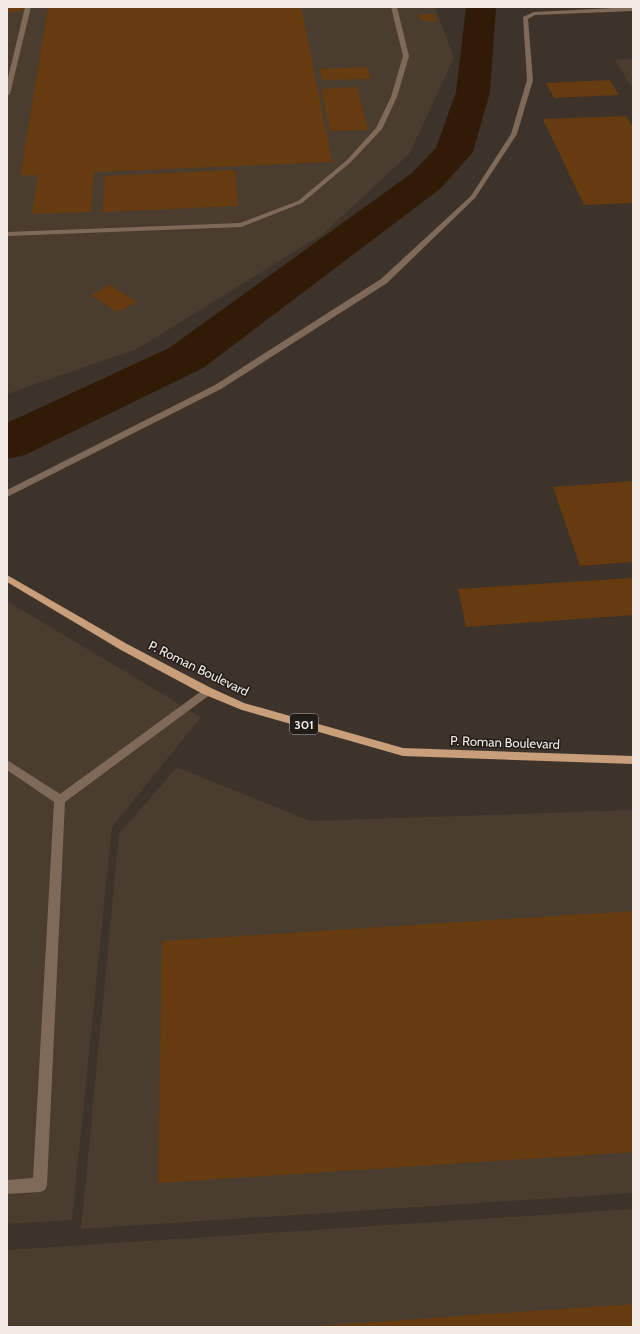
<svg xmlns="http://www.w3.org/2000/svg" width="640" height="1334" viewBox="0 0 640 1334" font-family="Cabin,sans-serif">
<rect width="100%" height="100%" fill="#3d332a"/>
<!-- built -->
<path fill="#4a3c2e" d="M7 7H435L454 58 409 154 323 234 137 349 7 394Z
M633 59V89L615 60Z
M7 601 201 717 112 827 72 1220 7 1224Z
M177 767 310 821 633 810V1193L81 1229 119 834Z
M633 1209V1327H7V1250Z"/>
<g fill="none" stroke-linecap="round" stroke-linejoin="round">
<!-- river -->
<path fill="#321b06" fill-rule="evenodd" d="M466 7H496L490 92 473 152 440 189 203 368 25 455 7 459V423L169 348 412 173 436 148 456 92Z"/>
</g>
<!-- building -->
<path fill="#653b0f" d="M7 7H25V11L7 12Z
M48 7H301L332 162 94 172 91 212 32 214 38 175 20 176Z
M419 14H435L437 21H421Z
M367 67 371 79 322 80 320 69Z
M610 80 619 95 554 98 546 83Z
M357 87 368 130 330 131 321 89Z
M626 116 633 128V203L584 205 543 119Z
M235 170 238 206 102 212 105 176Z
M110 285 137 302 117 312 91 295Z
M633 481V562L580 566 553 487Z
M633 578V615L466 627 458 589Z
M633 911V1152L158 1183 162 941Z
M633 1304V1327H318V1326Z"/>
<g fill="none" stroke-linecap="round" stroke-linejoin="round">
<!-- lane -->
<path fill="#7f6a59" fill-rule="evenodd" d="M25 7H31L10 94 7 96V82Z
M391 7H397L409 56 397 97 382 129 351 162 302 203 241 227 7 236V232L240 223 298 201 347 160 376 128 391 97 403 56Z
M633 7V11L535 15 528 19 533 80 517 134 475 198 387 283 221 389 7 497V490L215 385 381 279 471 196 511 134 527 80 523 17 534 12Z
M207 687 211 688 212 691 211 694 65 802 47 1185 45 1190 40 1192 7 1194V1180L33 1178 54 802 7 770V760L60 794Z"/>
<!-- primary -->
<path fill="#c89e7b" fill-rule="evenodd" d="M7 575 127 644 211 688 244 703 403 748 633 756V764L403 756 242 710 203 694 121 650 7 582Z"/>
</g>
<g text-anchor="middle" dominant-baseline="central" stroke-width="3" stroke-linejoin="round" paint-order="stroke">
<!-- shield labels -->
<rect fill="#211c18" stroke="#b3aca7" stroke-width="1" x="290" y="714" width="28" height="20" rx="3"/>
<g font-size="12" font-weight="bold" fill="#f1eae4">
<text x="304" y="724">301</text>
</g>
<!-- street labels -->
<g font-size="13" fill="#f1eae4" stroke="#211c18">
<text transform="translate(199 668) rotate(26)">P. Roman Boulevard</text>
<text transform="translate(505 742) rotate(2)">P. Roman Boulevard</text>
</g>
</g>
<!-- border -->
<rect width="640" height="1334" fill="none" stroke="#f1eae4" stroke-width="16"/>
</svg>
